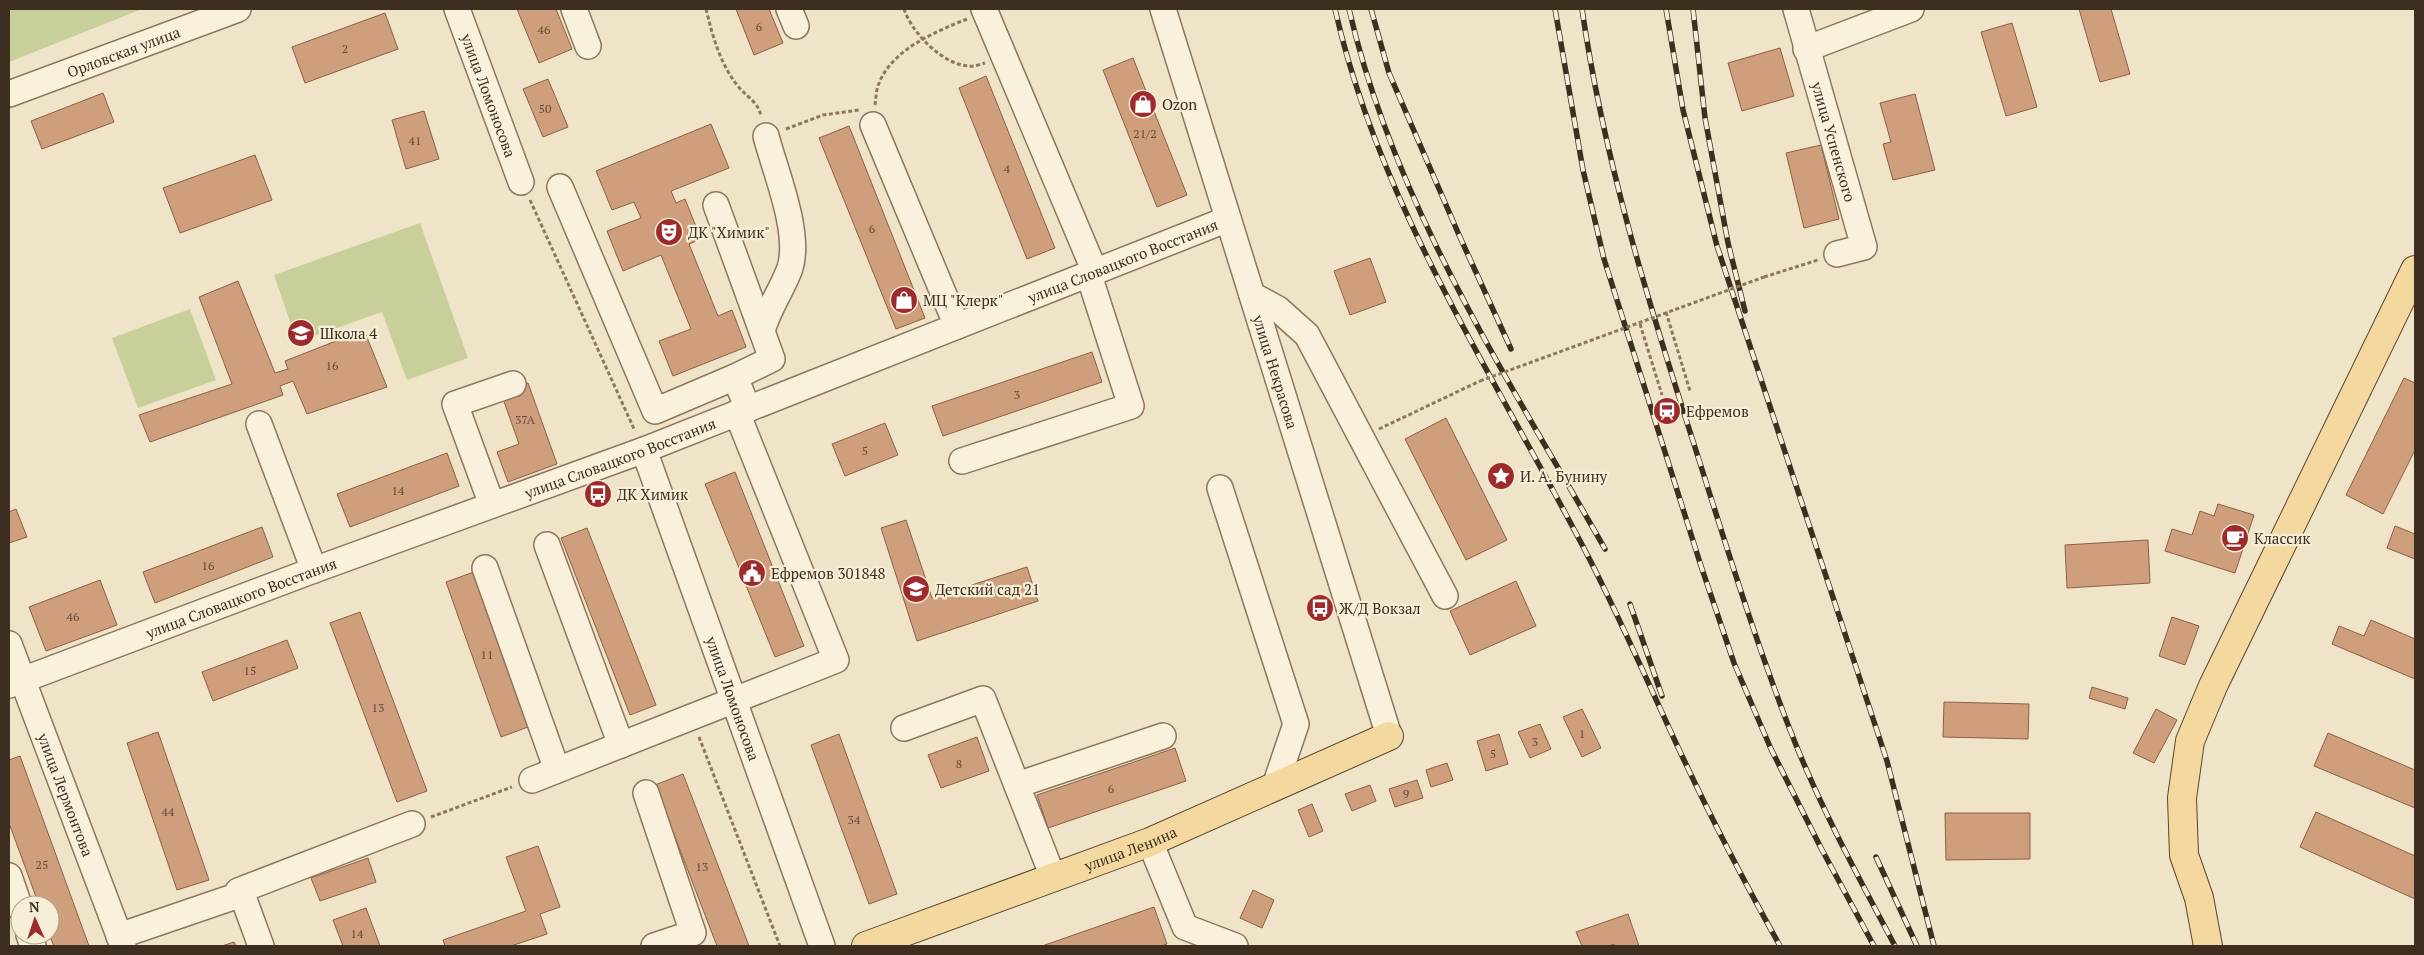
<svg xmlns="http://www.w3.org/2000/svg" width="2424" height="955" viewBox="0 0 2424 955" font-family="'PT Serif',serif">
<rect width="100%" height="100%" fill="#f0e4c8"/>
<!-- green -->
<path fill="#c9cf9b" d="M9 9H142L9 62Z
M420 223 468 358 407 380 382 312 297 342 274 275Z
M190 309 216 380 138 408 112 338Z"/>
<!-- building -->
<path fill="#cf9f7d" stroke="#8d5f41" d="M517 9H556L572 49 539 63Z
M736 9H769L783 43 754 55Z
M2079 9H2111L2130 74 2100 82Z
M385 13 398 49 305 83 292 47Z
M2012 23 2037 107 2006 116 1981 32Z
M1780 48 1794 96 1742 111 1728 63Z
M1133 58 1187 195 1157 207 1103 70Z
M986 76 1055 248 1027 259 959 88Z
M548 79 568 127 543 137 523 89Z
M103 93 114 122 42 149 31 121Z
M1915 94 1935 170 1893 180 1883 144 1891 142 1880 103Z
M424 111 439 159 406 169 392 120Z
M711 124 729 168 671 191 676 203 685 199 701 239 689 244 718 316 732 310 746 347 673 376 659 341 691 329 661 255 623 271 607 231 641 218 634 202 612 210 596 171Z
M849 126 925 318 896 329 819 138Z
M1821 145 1839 219 1804 228 1786 153Z
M255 155 272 200 180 233 163 188Z
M1370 258 1386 302 1350 315 1334 271Z
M238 281 275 373 288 369 285 361 364 330 387 387 307 414 293 381 280 386 283 395 150 442 139 415 232 384 199 297Z
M1092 352 1102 382 943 436 932 406Z
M2404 378 2415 383V450L2383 514 2346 495Z
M528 383 557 464 508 482 497 452 519 444 501 393Z
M1446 418 1507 540 1466 560 1405 439Z
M885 423 898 455 845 476 832 444Z
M447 453 459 486 350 527 337 494Z
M735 472 804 646 775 657 705 484Z
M2218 504 2254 515 2235 573 2165 551 2172 529 2192 535 2200 511 2214 516Z
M16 509 27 537 9 543V512Z
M906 520 932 598 1027 567 1038 601 917 641 881 528Z
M2395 526 2415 534V559L2387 548Z
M262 527 273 557 155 603 143 572Z
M587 528 656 705 630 715 561 538Z
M2148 540 2150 583 2067 588 2065 545Z
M474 572 528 727 501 737 446 582Z
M100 580 117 625 46 651 29 607Z
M1516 581 1536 626 1470 655 1450 611Z
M360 612 427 791 397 802 330 623Z
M2172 617 2199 626 2185 665 2159 656Z
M2371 620 2415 639V679L2332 644 2339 626 2364 636Z
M287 640 298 668 213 701 202 672Z
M2092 687 2128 698 2125 709 2089 698Z
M1944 702 2029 704 2028 739 1943 737Z
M1582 709 1601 748 1582 757 1563 717Z
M2156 709 2177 720 2154 763 2133 753Z
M1540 724 1551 749 1530 758 1518 732Z
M158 732 209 880 177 890 127 743Z
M2328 733 2415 770V808L2314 766Z
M839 734 897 894 869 904 811 745Z
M1499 734 1508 764 1486 771 1477 741Z
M977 737 989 771 941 788 928 755Z
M1175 748 1186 781 1048 828 1037 795Z
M20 756 89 946H54L49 935 50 905H39L9 823V760Z
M1447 763 1453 780 1431 787 1426 770Z
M683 774 749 946H717L655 785Z
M1417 780 1423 798 1395 807 1389 789Z
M1370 785 1376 801 1352 811 1345 794Z
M1312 804 1323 831 1309 837 1298 810Z
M2316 812 2415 856V899L2300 847Z
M1945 813H2030V859L1946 860Z
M538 846 560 907 540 914 547 934 511 946H445L443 940 526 911 506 857Z
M368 858 376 882 320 901 311 878Z
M1253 890 1274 900 1262 928 1240 918Z
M1154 907 1167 944 1161 946H1042Z
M366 908 380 946H343L333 920Z
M1628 914 1639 946H1615L1614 944 1608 946H1582L1576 932Z
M234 942 236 946H222Z"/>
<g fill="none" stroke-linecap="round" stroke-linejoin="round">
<!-- minor casing -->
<g stroke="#8d765c" stroke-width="28">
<g id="minor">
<path id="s1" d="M457 9 521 182"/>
<path d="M574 9 588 46"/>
<path d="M789 9 796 26"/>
<path d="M984 9 1095 272"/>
<path id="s2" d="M1163 9 1389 736"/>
<path id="s3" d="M1796 9 1864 247 1837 254"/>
<path d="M1806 49 1911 9"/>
<path id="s4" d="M9 94 238 9"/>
<path d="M873 125 957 326"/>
<path d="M560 187 655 411 735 377 748 409"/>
<path d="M716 205 772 359 735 377"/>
<path d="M1252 295 1278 309 1307 335 1445 596"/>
<path d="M762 331C768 309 782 290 790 268 801 232 775 171 766 136"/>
<path d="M259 424 314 570"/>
<path id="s5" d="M644 450 822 946"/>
<path d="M962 461 1131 406 1089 275"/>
<path d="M1220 488 1296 724 1275 786"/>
<path d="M492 505 455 404 513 384"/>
<path d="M547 545 621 745"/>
<path d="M485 568 557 770"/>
<path id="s6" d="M9 644 123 946"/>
<path id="s7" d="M9 685 314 570 644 450 1228 219"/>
<path d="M904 728 983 699 1053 877"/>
<path d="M532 780 836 660 737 413"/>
<path d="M1017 785 1163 736"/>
<path d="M646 793 693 933 654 946"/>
<path d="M1150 842 1185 927 1235 946"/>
<path d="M9 876 20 908"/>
<path d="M242 894 261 946"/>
<path d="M29 935 33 946"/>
<path d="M119 936 242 894 238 891 412 824"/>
</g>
</g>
<!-- major casing -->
<g stroke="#5b4430" stroke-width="30">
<g id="major">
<path id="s8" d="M866 946 1150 842 1389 736"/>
<path d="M2208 946 2199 898 2184 855 2182 798 2190 741 2213 686 2415 270"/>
</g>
</g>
<!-- path -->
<path stroke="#8d765c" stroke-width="3" stroke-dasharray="4 2.5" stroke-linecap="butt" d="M706 9C713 37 719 61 737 85 746 97 758 101 761 116
M904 9C912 33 943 65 969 66 974 67 980 64 985 63
M875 105C876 99 876 91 878 86 890 50 935 32 967 19
M786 129 823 115 859 110
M530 200 635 431
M1764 277 1818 260
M1666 312 1690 391
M1640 324 1662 395
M1379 429 1480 381
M699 737 780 946
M431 817 512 787"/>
<!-- minor -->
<use href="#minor" stroke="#faf1dc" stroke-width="25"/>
<!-- major -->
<use href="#major" stroke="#f3d9a0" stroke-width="28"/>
<!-- rail casing -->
<g stroke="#3d2e20" stroke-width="5.5">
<path id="rail" d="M1335 9C1380 209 1499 382 1591 562 1624 627 1653 694 1684 760 1714 824 1746 885 1780 946
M1349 9C1394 204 1507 377 1605 549
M1371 9 1389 73 1459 235 1511 349
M1555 9 1583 170 1604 259 1701 566 1734 663 1771 749 1821 848 1874 946
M1582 9C1603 155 1647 298 1692 438 1725 541 1756 645 1796 745 1824 814 1860 880 1895 946
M1666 9 1683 110 1717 246 1887 761 1934 946
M1693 9 1705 118 1728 243 1745 311
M1630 604 1662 696
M1876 857 1917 946"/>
</g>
<!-- rail -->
<use href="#rail" stroke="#f7eed8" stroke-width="4" stroke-dasharray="11" stroke-linecap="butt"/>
<!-- path-bridge -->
<path stroke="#8d765c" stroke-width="3" stroke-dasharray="4 2.5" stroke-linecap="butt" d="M1480 381 1764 277"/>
</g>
<!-- icons -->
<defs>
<g id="shop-disc" transform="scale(1.4375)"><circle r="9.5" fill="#9e2a2b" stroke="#f7eed8"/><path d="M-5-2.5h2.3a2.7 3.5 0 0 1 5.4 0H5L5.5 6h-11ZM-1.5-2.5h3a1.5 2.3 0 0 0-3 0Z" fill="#fff"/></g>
<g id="theatre-disc" transform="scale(1.4375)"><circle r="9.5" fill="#9e2a2b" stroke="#f7eed8"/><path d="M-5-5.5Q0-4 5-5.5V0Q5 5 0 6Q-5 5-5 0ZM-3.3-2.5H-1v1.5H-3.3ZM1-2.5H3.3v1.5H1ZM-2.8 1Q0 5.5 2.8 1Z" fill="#fff"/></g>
<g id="school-disc" transform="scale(1.4375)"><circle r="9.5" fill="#9e2a2b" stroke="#f7eed8"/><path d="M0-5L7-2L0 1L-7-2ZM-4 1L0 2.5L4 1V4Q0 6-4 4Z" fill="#fff"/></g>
<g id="station-disc" transform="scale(1.4375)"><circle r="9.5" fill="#9e2a2b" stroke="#f7eed8"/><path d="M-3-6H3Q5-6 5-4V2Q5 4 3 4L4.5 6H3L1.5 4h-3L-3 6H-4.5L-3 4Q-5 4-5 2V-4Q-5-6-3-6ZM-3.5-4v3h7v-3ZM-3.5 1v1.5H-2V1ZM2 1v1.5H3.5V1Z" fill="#fff"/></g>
<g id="sight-disc" transform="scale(1.4375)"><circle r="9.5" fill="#9e2a2b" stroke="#f7eed8"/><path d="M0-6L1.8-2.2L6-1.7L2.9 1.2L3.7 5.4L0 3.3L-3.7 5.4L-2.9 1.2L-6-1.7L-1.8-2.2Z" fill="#fff"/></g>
<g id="bus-disc" transform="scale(1.4375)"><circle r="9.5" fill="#9e2a2b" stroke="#f7eed8"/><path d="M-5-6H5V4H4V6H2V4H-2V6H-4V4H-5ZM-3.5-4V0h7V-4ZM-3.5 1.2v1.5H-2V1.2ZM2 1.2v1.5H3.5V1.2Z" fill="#fff"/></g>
<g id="cafe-disc" transform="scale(1.4375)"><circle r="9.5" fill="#9e2a2b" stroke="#f7eed8"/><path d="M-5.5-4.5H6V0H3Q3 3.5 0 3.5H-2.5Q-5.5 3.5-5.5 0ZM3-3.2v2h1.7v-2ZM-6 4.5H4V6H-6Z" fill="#fff"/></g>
<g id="civic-disc" transform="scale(1.4375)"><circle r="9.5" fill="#9e2a2b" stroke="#f7eed8"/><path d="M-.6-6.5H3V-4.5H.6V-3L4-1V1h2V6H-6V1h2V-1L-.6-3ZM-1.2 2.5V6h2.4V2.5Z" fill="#fff"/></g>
</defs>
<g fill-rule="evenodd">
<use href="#shop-disc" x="1143" y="104"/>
<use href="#theatre-disc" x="669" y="232"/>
<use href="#shop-disc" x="904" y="300"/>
<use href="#school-disc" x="301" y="333"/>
<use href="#station-disc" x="1667" y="411"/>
<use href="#sight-disc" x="1501" y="476"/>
<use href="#bus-disc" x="598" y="494"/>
<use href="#cafe-disc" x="2235" y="538"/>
<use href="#civic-disc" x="752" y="573"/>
<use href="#school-disc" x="916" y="589"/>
<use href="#bus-disc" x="1320" y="608"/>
</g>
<g text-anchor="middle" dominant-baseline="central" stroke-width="4.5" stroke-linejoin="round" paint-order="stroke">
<!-- number labels -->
<g font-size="12" fill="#624a37">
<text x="759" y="26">6</text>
<text x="544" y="29">46</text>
<text x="345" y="48">2</text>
<text x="545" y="108">50</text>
<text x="1145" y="133">21/2</text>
<text x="415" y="140">41</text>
<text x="1007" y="168">4</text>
<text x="872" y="228">6</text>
<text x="332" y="365">16</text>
<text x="1017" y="394">3</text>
<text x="525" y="419">37А</text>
<text x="865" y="450">5</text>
<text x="398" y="490">14</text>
<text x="208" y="565">16</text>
<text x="73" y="616">46</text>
<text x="487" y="654">11</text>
<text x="250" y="670">15</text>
<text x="378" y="707">13</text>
<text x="1582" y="733">1</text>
<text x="1535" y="741">3</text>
<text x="1493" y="753">5</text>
<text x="959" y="763">8</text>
<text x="1111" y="788">6</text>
<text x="1406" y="793">9</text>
<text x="168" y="811">44</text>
<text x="854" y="819">34</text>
<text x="42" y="864">25</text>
<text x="702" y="866">13</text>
<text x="357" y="933">14</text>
</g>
<!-- street labels -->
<g font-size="15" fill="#3d2e20" stroke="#f7eed8">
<text stroke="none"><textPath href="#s4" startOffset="122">Орловская улица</textPath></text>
<text stroke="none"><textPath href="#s1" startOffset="92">улица Ломоносова</textPath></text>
<text stroke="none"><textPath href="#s3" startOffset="138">улица Успенского</textPath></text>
<text stroke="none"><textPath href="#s7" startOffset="1192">улица Словацкого Восстания</textPath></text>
<text stroke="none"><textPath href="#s2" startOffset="380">улица Некрасова</textPath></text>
<text stroke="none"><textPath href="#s7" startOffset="652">улица Словацкого Восстания</textPath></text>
<text stroke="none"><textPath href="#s7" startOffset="248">улица Словацкого Восстания</textPath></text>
<text stroke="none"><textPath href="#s5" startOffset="264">улица Ломоносова</textPath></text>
<text stroke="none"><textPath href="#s6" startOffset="161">улица Лермонтова</textPath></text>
<text stroke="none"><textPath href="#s8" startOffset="282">улица Ленина</textPath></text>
</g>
<!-- poi labels -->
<g font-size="15" fill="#3d2e20" stroke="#f7eed8" text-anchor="start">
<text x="1162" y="104">Ozon</text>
<text x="688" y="232">ДК "Химик"</text>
<text x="923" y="300">МЦ "Клерк"</text>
<text x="320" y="333">Школа 4</text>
<text x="1686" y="411">Ефремов</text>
<text x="1520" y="476">И. А. Бунину</text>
<text x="617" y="494">ДК Химик</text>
<text x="2254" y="538">Классик</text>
<text x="771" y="573">Ефремов 301848</text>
<text x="935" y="589">Детский сад 21</text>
<text x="1339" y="608">Ж/Д Вокзал</text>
</g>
</g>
<!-- border -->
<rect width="2424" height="955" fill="none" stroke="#3d2e20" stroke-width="20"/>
<!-- north arrow -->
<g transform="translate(35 920) rotate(357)"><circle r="24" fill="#f7eed8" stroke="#ada18e"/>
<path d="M0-4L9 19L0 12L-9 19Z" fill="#9e2a2b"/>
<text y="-8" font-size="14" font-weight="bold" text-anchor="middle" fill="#3d2e20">N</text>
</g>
</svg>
